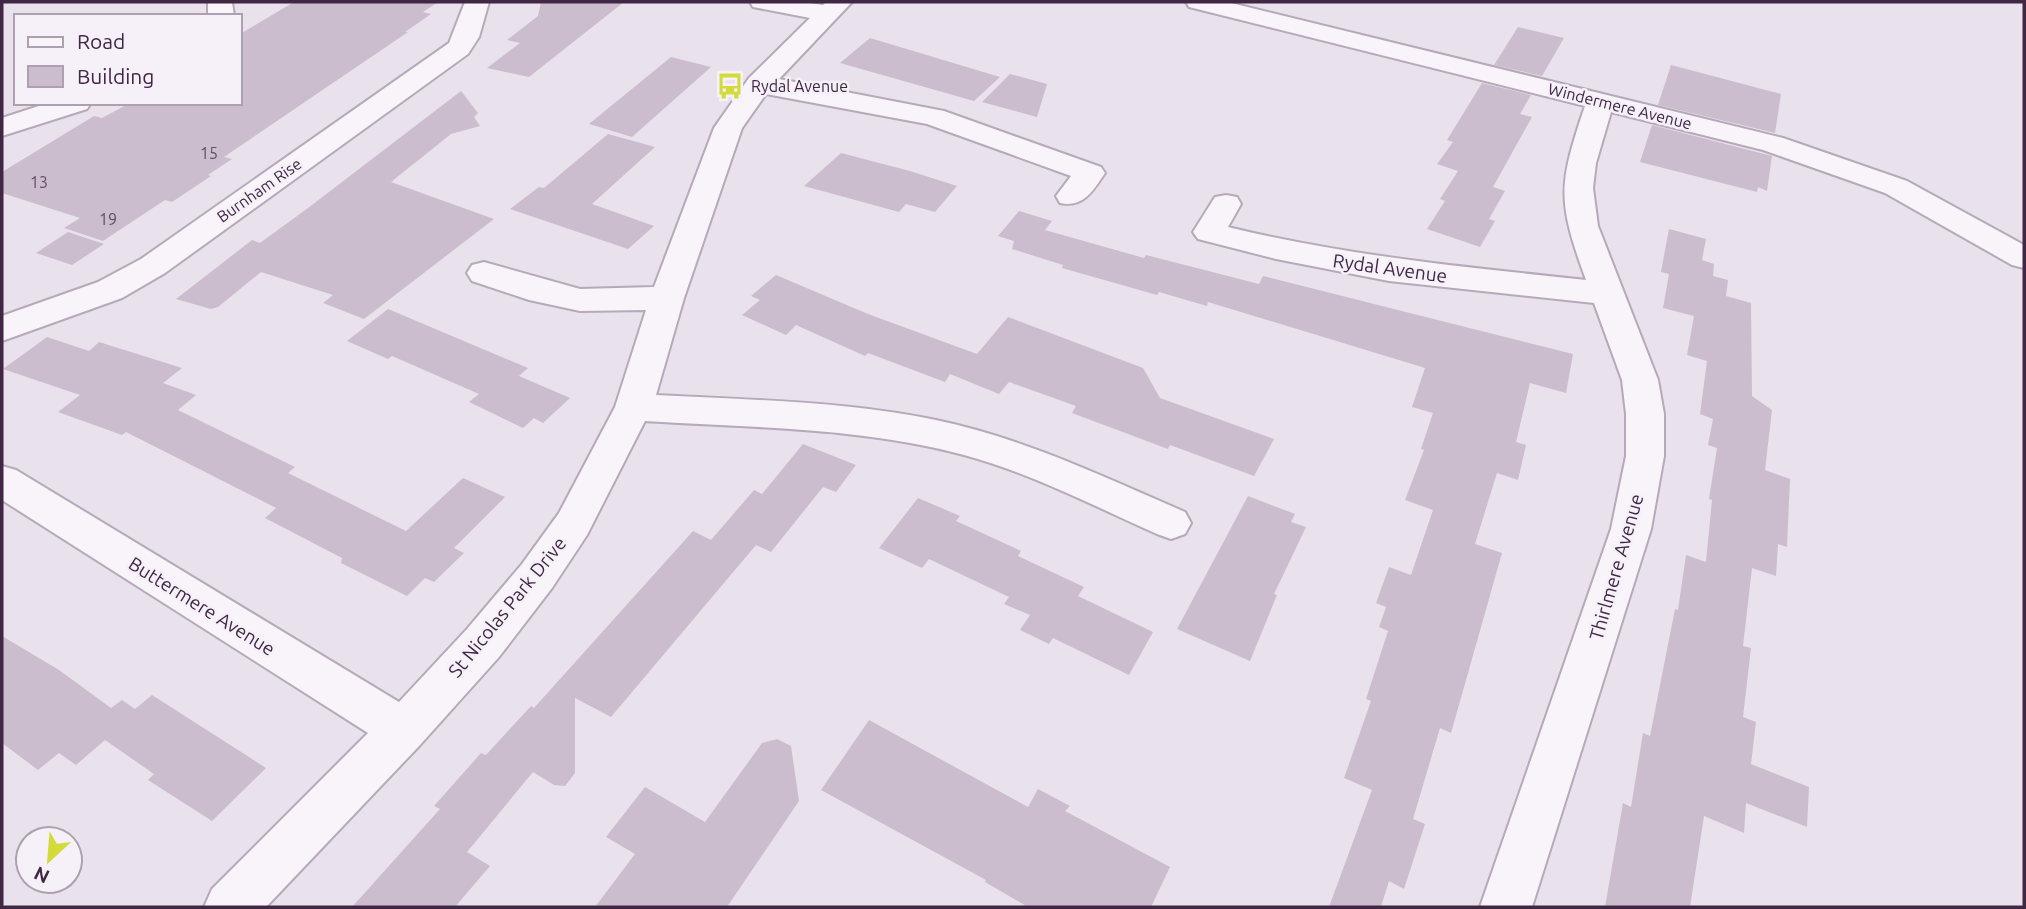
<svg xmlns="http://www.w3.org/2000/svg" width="2026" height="909" viewBox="0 0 2026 909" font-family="Ubuntu,sans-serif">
<rect width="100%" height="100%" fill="#e9e1eb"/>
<!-- building -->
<path fill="#ccbdce" d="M294 2H438L423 12 431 14 405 32H408L224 157 232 159 208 175 211 176 172 202 165 200 103 241 64 228 80 218 2 193V172L94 116 102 118 130 103H240V34Z
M541 2H624L529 77 487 68 520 43 507 40 538 16Z
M1518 27 1564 38 1542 76 1494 65Z
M870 38 1000 77 974 101 840 63Z
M671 57 711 67 632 137 589 124Z
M1671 65 1781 94 1775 133 1658 105Z
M1010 74 1047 84 1037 117 982 102Z
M1482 83 1531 95 1520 114 1532 117 1493 187 1505 191 1489 219 1495 221 1480 247 1427 229 1445 201 1440 199 1458 171 1437 164 1453 142 1447 140Z
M461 91 478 113 474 117 480 126 451 134 391 182 494 219 364 319 323 303 333 295 261 272 218 307 211 309 176 299 252 240 260 243 308 208Z
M1652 125 1772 156 1767 191 1758 187 1757 192 1640 162Z
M608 134 655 147 592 204 654 226 628 249 510 209 539 187 544 188Z
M841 153 910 171 957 186 935 212 906 204 899 212 804 186Z
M1019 211 1052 221 1045 230 1144 258 1146 255 1259 284 1263 276 1573 354 1566 393 1530 383 1516 442 1526 445 1518 480 1497 473 1475 544 1502 553 1451 733 1440 728 1413 819 1425 824 1404 889 1389 881 1381 907H1329L1372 790 1344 778 1371 701 1366 699 1388 631 1379 627 1386 607 1376 603 1389 567 1411 575 1433 510 1405 500 1424 450 1421 449 1433 413 1412 407 1425 368 1208 302 1207 306 1159 292 1157 295 1062 268 1063 265 1012 249 1014 241 998 236Z
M1669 229 1706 239 1702 260 1714 264 1713 276 1728 280 1726 296 1751 303 1752 396 1772 410 1765 470 1790 479 1787 547 1778 544 1776 576 1752 568 1743 646 1751 648 1743 717 1756 722 1751 764 1809 787 1807 827 1746 803 1744 833 1704 816 1690 907H1605L1623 803 1631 807 1643 733 1650 736 1675 609 1678 610 1686 555 1706 562 1712 500 1709 499 1717 448 1708 445 1713 419 1700 414 1707 361 1687 355 1694 316 1663 308 1669 274 1661 272Z
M68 232 104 244 72 265 36 253Z
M776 275 868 314 977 354 1008 317 1143 368 1160 398 1274 439 1254 476 1170 445 1168 449 1072 413 1076 406 1009 382 999 394 950 374 945 382 868 353 865 356 796 325 786 335 742 315 760 300 751 296Z
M388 309 528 368 519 376 570 398 543 423 534 418 523 428 469 402 479 394 392 356 388 359 347 341Z
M47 337 89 351 99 342 182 368 163 383 196 395 178 410 295 467 288 473 406 531 463 478 505 497 454 548 464 553 434 582 425 578 407 596 341 563 342 558 265 518 276 508 126 432 122 435 58 412 80 395 3 369Z
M803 444 856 465 836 492 823 487 771 552 756 545 611 717 575 698V773L565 786 554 785 533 772 467 852 490 866 455 907H352L440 809 434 806 481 753 486 755 531 706 534 708 693 531 711 540 754 490 762 494Z
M1248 496 1295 514 1291 522 1306 527 1274 594 1277 595 1250 661 1177 629Z
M918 498 960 516 956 521 1021 551 1018 556 1084 587 1078 596 1153 632 1129 675 1053 638 1049 644 1020 630 1030 615 1004 604 1009 597 929 559 922 568 879 548Z
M2 636 59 670 111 708 122 700 135 709 152 695 266 768 212 821 148 780 154 774 105 740 76 765 59 753 38 770 2 743Z
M869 720 1028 807 1038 789 1070 806 1065 811 1170 867 1151 907H1028L985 882 986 880 821 790Z
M777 739 791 746 799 801 727 907H595L635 854 606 837 645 787 705 822 762 743Z"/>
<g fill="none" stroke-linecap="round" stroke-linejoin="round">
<!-- street casing -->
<g stroke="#b6a9b9" stroke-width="4">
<path id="street" d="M208 2H232L234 16H208Z
M465 2H489L479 37 468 54 165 273 122 298 2 341V316L98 282 141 259 449 43Z
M750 2H803L823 5 826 2H852L779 79 944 111 1101 167 1105 173C1093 191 1083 208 1060 203L1056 196 1071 176 927 124 766 94 742 128 684 298 656 395C750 400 844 401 936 420 1023 438 1104 477 1185 512L1191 523 1185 534 1171 539 1157 534C1094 506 1031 473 964 455 860 427 752 428 645 421L587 535 552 588 499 657 420 745 266 907H204L212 889 368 733 2 500V466L16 470 399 702 467 629 522 564 559 513 615 407 646 310 580 311 529 300 472 281 467 273 472 265 484 262 580 289 654 287 714 128 749 78 810 18 753 7Z
M1186 2H1227L1783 138 1907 181 2024 245V268L2012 265 1885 193 1763 150 1611 112 1596 163 1593 188 1598 226 1658 380 1664 414V456L1651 529 1532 907H1480L1611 529 1626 456V414L1622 380 1594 303 1389 281 1276 259 1198 239 1193 232 1215 197 1226 195 1237 197 1241 204 1228 227C1346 256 1465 267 1586 280 1557 200 1558 186 1585 106L1189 7Z
M48 103H91L87 109 2 136V118Z"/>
</g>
<!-- street -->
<use href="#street" fill="#f8f4f9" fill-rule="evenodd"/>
</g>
<!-- icons -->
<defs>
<g id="bus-bare" transform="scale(2.1)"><path d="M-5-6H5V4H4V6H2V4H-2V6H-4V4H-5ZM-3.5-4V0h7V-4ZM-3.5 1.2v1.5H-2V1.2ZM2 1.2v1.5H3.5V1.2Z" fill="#d2db3a" stroke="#f6f1f8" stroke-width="2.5" paint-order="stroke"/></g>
</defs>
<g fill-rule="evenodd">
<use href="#bus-bare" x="730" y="86"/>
</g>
<g text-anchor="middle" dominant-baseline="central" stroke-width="5" stroke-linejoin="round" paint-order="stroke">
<!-- far-poi labels -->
<g font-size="16" fill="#402744" stroke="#f6f1f8" text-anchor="start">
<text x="751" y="86">Rydal Avenue</text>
</g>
<!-- far-street labels -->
<g font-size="16" fill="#402744" stroke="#f6f1f8">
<text transform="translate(1620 106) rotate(14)">Windermere Avenue</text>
<text transform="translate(259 190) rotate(-35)">Burnham Rise</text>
</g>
<!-- number labels -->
<g font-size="16" fill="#634c66">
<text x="209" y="153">15</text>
<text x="39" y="182">13</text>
<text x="108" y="219">19</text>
</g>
<!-- street labels -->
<g font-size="19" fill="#402744" stroke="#f6f1f8">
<text transform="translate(1390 268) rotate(8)">Rydal Avenue</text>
<text transform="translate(1616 567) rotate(-74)">Thirlmere Avenue</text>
<text transform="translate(202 606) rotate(32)">Buttermere Avenue</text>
<text transform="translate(507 607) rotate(-51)">St Nicolas Park Drive</text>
</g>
</g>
<!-- border -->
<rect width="2026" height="909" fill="none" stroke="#402744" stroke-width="7"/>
<!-- legend -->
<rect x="14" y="14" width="228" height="91" fill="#f6f1f8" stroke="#ada0b0" stroke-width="2"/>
<rect x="28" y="37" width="35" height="10" fill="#f8f4f9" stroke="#ada0b0" stroke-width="2"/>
<text x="77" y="49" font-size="21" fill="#402744">Road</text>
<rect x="28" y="66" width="35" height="21" fill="#ccbdce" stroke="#ada0b0" stroke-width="2"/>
<text x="77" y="84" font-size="21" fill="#402744">Building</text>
<!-- north arrow -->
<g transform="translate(49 860) rotate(206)"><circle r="33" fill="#f6f1f8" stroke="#ada0b0" stroke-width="2"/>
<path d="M0-5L12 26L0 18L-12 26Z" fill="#d2db3a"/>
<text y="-10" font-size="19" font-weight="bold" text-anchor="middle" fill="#402744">N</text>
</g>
</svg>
